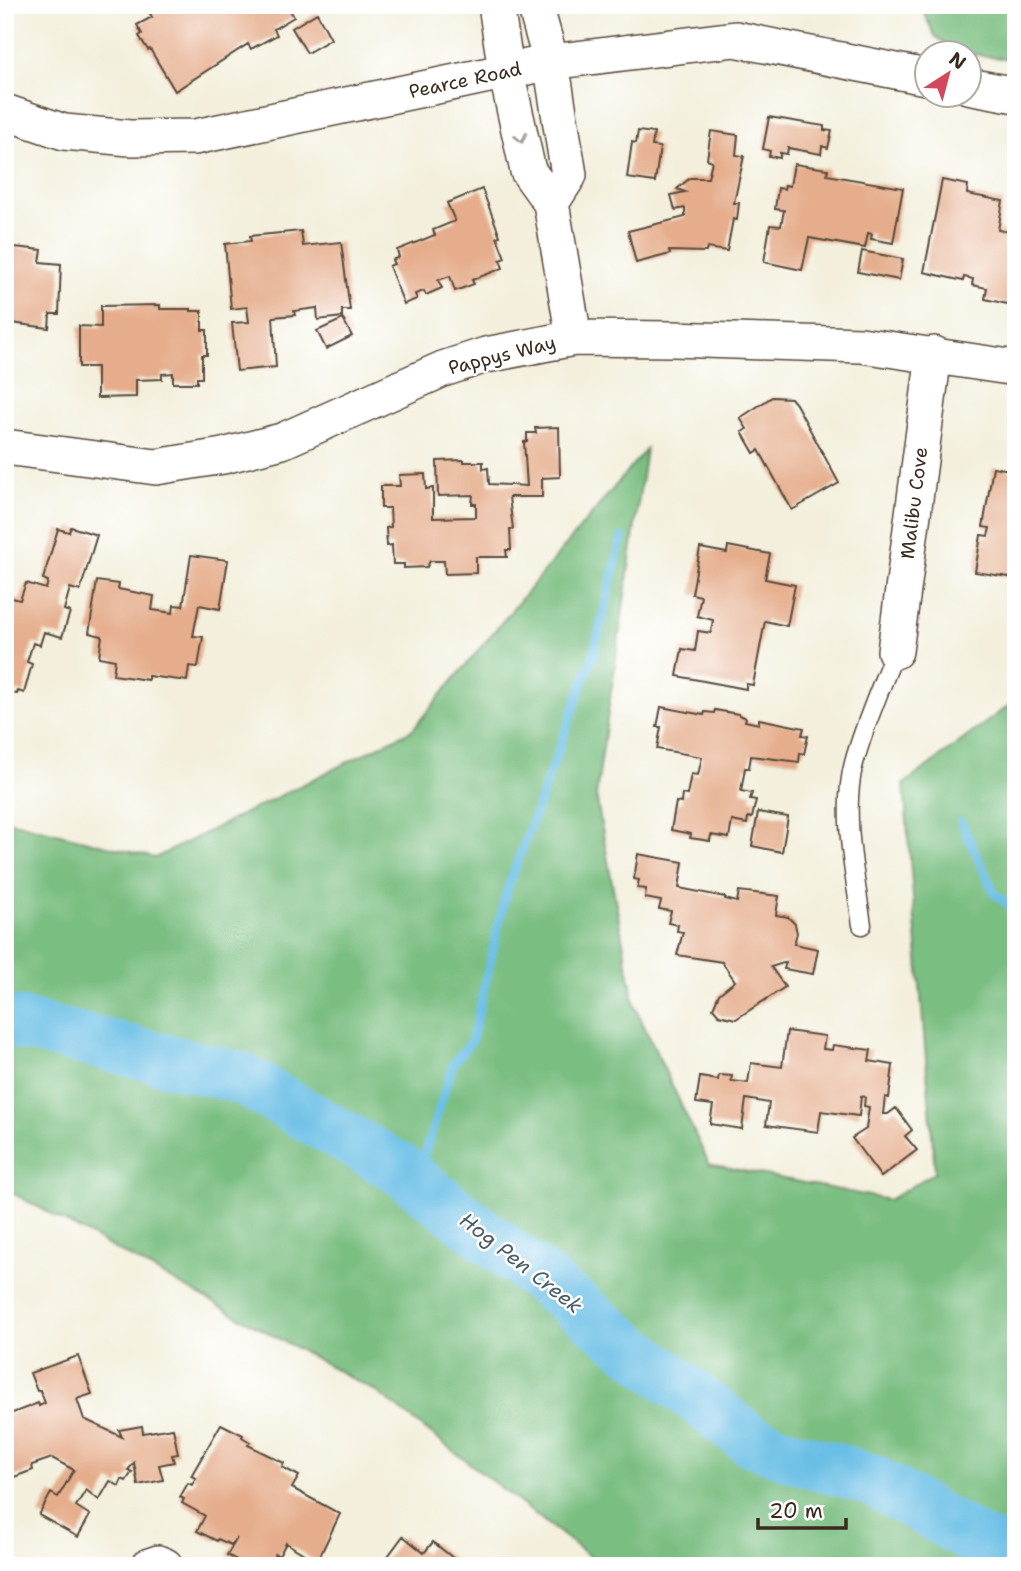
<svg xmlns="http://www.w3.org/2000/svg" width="1021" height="1571" viewBox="0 0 1021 1571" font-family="'Shantell Sans',sans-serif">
<rect width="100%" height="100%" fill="#fff"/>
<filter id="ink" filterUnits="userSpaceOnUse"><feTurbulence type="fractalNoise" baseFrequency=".0143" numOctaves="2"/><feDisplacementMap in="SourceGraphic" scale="14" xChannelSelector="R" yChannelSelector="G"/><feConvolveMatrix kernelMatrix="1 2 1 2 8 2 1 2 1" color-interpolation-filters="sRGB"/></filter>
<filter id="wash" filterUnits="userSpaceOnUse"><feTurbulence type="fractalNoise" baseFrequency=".00686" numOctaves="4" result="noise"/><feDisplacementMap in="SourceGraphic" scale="28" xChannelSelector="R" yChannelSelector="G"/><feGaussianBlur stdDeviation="1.57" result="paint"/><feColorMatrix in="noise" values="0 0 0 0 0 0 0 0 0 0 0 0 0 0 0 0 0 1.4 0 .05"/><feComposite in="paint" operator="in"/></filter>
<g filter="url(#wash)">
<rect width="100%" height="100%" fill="#f3efdc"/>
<!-- forest -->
<path fill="#7abe81" stroke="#5a7450" stroke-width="2" d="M920 5H1016V60L957 52 935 36Z
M646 449 596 796 635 1007 709 1164 889 1200 935 1172 904 784 1012 703 1016 725V1566H602L377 1392 5 1189V820L155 858 412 730Z"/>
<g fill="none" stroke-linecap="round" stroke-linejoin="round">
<!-- stream -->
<path stroke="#68bee5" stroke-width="9" d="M961 822 995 894 1016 911
M416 1182 453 1064 472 1040 506 893 593 656 622 537"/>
<!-- river -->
<path stroke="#68bee5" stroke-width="52" d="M5 1020 241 1078 397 1167 752 1441 792 1456 872 1480 987 1546 1016 1549"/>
</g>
<g id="blocks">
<!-- building -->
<path fill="#e5ad8c" d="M145 5H287L294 17 274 29 277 35 251 49 248 44 175 91 150 49 148 50 139 36 142 34 137 25 152 17Z
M317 13 331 39 307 53 292 28Z
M769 117 824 126V130L832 131 828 148 822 146 821 154 788 148 787 154 780 153V158L769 156 770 151 763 149Z
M638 131 654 133 652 146 660 147 655 182 627 178 632 142 636 143Z
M711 131 738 135 736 155 744 156 734 203H739L737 220 733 219 727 251 707 248 706 252 669 251 670 254 636 263 628 231 685 217V208L675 210 671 195 685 192 677 189 690 178H708L712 161 707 159Z
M794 164 828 169 827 175 903 188 893 243 871 239 872 234 868 233 865 248 809 238 802 270 764 262 770 225 781 226 784 210 775 209 778 188 784 189 785 185 790 186Z
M942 180 968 185 967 194 1003 201 998 230 1016 233V306L985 299 987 288 972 285 973 279 964 277 963 281 924 272Z
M482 189 500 236 497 237 505 258 500 260 503 268 472 280 474 284 455 291 450 276 438 280 442 288 426 295 424 291 415 294 417 299 404 304 389 266 394 264 392 260 399 257 397 250 435 235 433 230 455 221 447 203Z
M301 231 303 246 341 242 350 310H342V317L318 320 317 308 294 311 295 315 273 317 276 367 237 371 232 323 249 322 247 307 231 309 225 244 251 241 250 236Z
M5 246 42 250 40 262 61 264 59 314H50L49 328 11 323V332L5 331Z
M862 251 903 259 899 280 858 272Z
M160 305V309H191V311H202V330H207V355H202V378H197V383H173V373L162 374V379L136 380V397L97 398V367H79V326L101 327V306Z
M343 319 352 336 326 349 317 331Z
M772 397 791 398 796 404 839 483 792 510 759 450 754 453 742 432 747 429 740 418Z
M559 427 560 477 542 478V497H509L513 529H510L511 550H506L507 557H476V573L445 574 444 561H430L427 567 404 568V564H393L392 545 387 546 386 528 391 527 390 508H381V486H400L399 475 425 474 426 489 433 488V518L476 517V504H472L473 495 438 496 437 461 464 460V462H483V469L488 468 489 484 527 486 524 442H527V433H536L535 428Z
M993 467 1016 471V578L975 572 981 535 988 536 990 528 983 527Z
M71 527 97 535 80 591 70 588 64 610 70 612 62 637 44 632 40 645 33 643 27 662 32 664 24 693 18 691 17 694 5 691V583L11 585 8 597 20 600 26 583 46 589 48 581 43 579 58 529 69 532Z
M728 546 770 554 765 579 795 585 787 626 765 621 753 685 746 684V689L677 676 682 649 695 651 698 631 711 633 713 620 697 616 701 596 692 594 700 548 727 553Z
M191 555 228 560 220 609 199 605 193 636 203 637 198 667 189 666 187 681 148 676V680L113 675 115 660 99 657 102 636 89 633 97 581 119 584 118 589 154 596 152 610 173 613 174 605 183 606Z
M1014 630 1016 631V656L1010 655Z
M661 707 704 715 705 712 714 713 715 710 738 714 746 718 745 721 759 724V719L804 728 802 735 808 736 804 754 800 753 799 762 751 756 749 768H745L741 791 752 793 750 799 756 800 752 818 748 817 747 824 732 821 729 838 711 835 710 841 690 838 691 834 671 830 676 802 681 803 682 794 687 795 691 774 698 775 702 757 657 749 661 727H657Z
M758 812 788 817 782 852 752 846Z
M638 854 683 862 679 888 725 897V899L737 902 739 891 779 896 776 915 788 917 795 924 797 933 794 944 818 949 813 974 784 969 786 962 771 967 785 987 736 1019 719 1015 713 1008 719 994 735 981 722 962 677 955 683 932 677 931 678 925 668 923 671 911 659 909 661 901 645 898 646 889 637 888 639 880 634 879Z
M787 1031 825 1036 823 1049 832 1050 833 1045 871 1050 869 1061 893 1065 889 1098 885 1097 883 1114H888L896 1108 912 1130 905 1136 917 1150 881 1177 852 1138 866 1129 869 1107 864 1106 865 1097 861 1096 859 1116 821 1111 818 1132 766 1125 769 1103 746 1099 742 1129 710 1124 713 1105 696 1103 700 1077 718 1080 719 1075 732 1076 731 1081 748 1083 751 1063 782 1067Z
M78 1356 92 1394 77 1399 84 1419 122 1437 119 1430 142 1426 143 1433 173 1428 178 1454 172 1455 174 1462 159 1465 163 1480 138 1485 134 1463 128 1470 132 1472 126 1481 122 1479 119 1486 110 1481 99 1500 86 1490 76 1506 90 1515 78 1537 39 1515 51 1493 58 1497 74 1470 52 1458 32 1465 33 1470 6 1480 5 1477V1416L38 1403 39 1406 45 1403 40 1390 37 1391 30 1373Z
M221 1424 243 1435 242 1437 250 1442 248 1445 284 1463 282 1467 299 1476 292 1488 340 1514 317 1562 286 1543 279 1556 275 1554 268 1566H248L227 1555 237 1538 231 1545 218 1539 217 1541 197 1531 205 1516 182 1503 184 1499 180 1497 188 1483 192 1485 196 1478 191 1476Z
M403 1536 424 1553 433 1542 463 1566H386L383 1563Z"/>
</g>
</g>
<g filter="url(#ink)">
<use href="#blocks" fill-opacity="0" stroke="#57483a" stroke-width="2"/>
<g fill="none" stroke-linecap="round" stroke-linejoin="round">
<!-- lane casing -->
<g stroke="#57483a" stroke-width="21">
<path id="lane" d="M862 925C855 876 841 812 854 763 864 725 881 688 895 651"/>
</g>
<!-- street casing -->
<g stroke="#57483a" stroke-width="38">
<path id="street" d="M496 5 506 71 528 171 551 203 569 175 551 62 535 5
M968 86 1016 95
M5 112 64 132 130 138 195 137 551 62 735 39 926 77
M551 203 574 338
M5 447 156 467 223 456 282 441 443 369 486 355 574 338 673 339 861 345 1016 368
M895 651 934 354
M149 1566 158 1563 165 1566"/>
</g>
<!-- lane -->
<use href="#lane" stroke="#fff" stroke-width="18"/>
<!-- street -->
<use href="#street" stroke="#fff" stroke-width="35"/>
</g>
<!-- one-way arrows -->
<defs><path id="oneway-chevron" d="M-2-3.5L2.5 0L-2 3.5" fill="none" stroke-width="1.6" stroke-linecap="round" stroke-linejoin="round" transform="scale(1.75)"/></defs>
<use stroke="#a79f9a" href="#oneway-chevron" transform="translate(521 138) rotate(78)"/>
</g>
<g text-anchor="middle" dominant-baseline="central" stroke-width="5" stroke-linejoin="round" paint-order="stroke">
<!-- street labels -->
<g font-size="19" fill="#3b2a1e" stroke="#fff">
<text transform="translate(465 80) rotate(-12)">Pearce Road</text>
<text transform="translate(502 355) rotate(-14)">Pappys Way</text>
<text transform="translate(914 503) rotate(-83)">Malibu Cove</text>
</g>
<!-- water labels -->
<g font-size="21" font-style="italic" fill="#4b5e64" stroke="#fff">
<text transform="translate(521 1263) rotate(38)">Hog Pen Creek</text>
</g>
</g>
<!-- margin -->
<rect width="1021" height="1571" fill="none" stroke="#fff" stroke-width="28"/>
<!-- north arrow -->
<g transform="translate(948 74) rotate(36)"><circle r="33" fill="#ffffff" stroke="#b1aaa5" stroke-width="2"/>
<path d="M0-5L12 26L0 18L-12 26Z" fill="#d1495b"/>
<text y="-10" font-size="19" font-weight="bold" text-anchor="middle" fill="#3b2a1e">N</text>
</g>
<!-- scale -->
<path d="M758 1518v10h88v-10" fill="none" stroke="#3b2a1e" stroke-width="3.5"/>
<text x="769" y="1518" font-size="21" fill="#3b2a1e" stroke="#ffffff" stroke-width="5" paint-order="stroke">20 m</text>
</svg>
